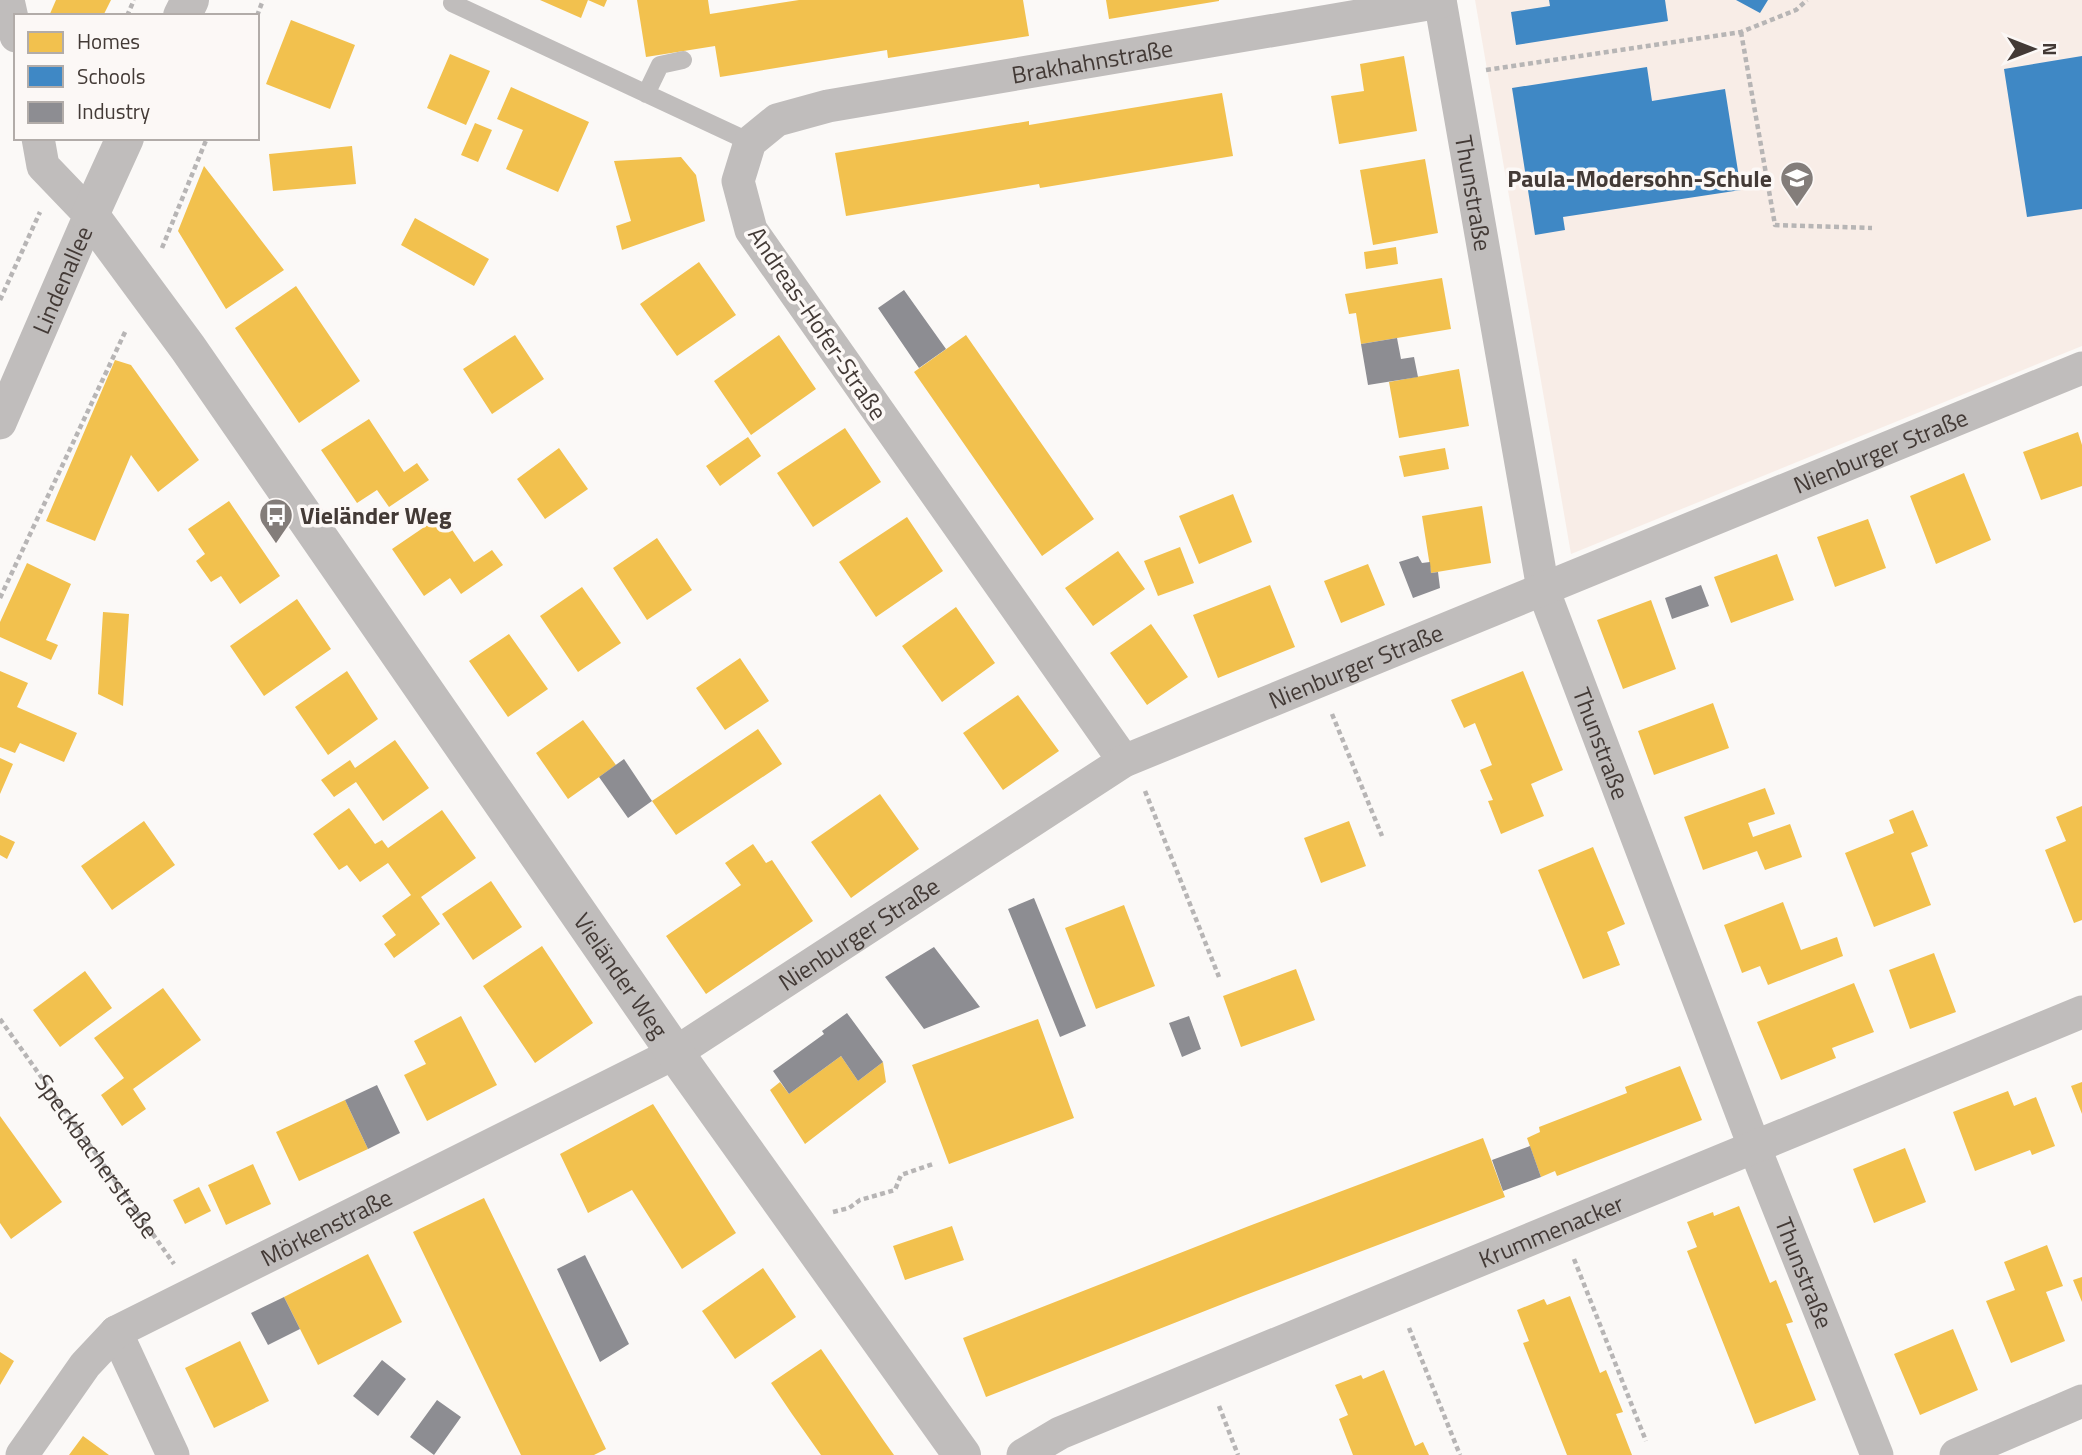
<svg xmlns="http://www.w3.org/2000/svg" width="2082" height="1455" viewBox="0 0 2082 1455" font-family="'Titillium Web',sans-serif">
<rect width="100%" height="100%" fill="#fbf9f7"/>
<!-- built -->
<path fill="#f8ede7" d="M1475 0H2082V346L1571 554Z"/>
<!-- homes -->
<path fill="#f2c14e" d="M56 0H111L103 16H49Z
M540 0H607L604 7 588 0 581 18Z
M637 0H708L710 14 799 0H1023L1029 36 888 58 887 50 720 77 715 46 646 57Z
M1106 0H1219V1L1109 19Z
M291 20 355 45 330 109 266 84Z
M450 54 490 71 466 125 427 108Z
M1404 56 1417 131 1339 144 1331 96 1364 91 1360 64Z
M511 87 589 122 558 192 506 169 523 130 497 119Z
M1222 93 1233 156 1040 188 1039 184 846 216 835 153 1029 121V125Z
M475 123 492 130 478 162 461 155Z
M352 146 356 184 273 191 269 154Z
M681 157 696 175 705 221 622 250 616 226 631 221 614 161Z
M1425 159 1438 233 1373 245 1360 170Z
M204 166 284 270 226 309 178 231Z
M415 218 489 259 474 286 401 245Z
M1396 247 1398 264 1366 269 1364 252Z
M699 262 736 315 677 356 640 304Z
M1442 278 1451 329 1361 344 1356 313 1349 314 1345 294Z
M296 286 360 381 299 423 235 328Z
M515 335 544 379 492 414 463 369Z
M779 335 816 389 751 435 714 381Z
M966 335 1094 519 1042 556 914 372Z
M115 360 131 365 199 460 158 492 131 455 95 541 46 521Z
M1459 369 1469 426 1399 438 1389 382Z
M369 419 404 472 417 463 429 480 389 507 377 490 357 503 321 450Z
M845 428 881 482 813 527 777 473Z
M2078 432 2082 445V486L2041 500 2023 452Z
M748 437 761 456 720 486 706 466Z
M559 448 588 489 545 519 517 479Z
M1445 448 1449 469 1404 477 1399 456Z
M1964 473 1991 540 1936 564 1910 496Z
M1233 494 1252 542 1199 564 1179 516Z
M229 501 280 576 240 604 221 576 211 582 196 561 205 554 188 529Z
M1482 506 1491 563 1431 573 1422 516Z
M442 515 474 562 492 550 503 565 461 594 450 578 424 596 392 549Z
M907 517 943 571 876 617 839 562Z
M1868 519 1886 568 1835 587 1817 537Z
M657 538 692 590 647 620 613 568Z
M1180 547 1194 583 1158 596 1144 561Z
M1118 551 1145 589 1093 626 1065 588Z
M1777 554 1794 600 1731 623 1714 577Z
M27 563 71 584 46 640 58 645 51 660 0 637V622Z
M1368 564 1385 605 1341 623 1324 581Z
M1270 585 1295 647 1218 678 1193 615Z
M582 587 621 643 578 672 540 616Z
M297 599 331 649 264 696 230 646Z
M1651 600 1676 669 1623 689 1597 620Z
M956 607 995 663 942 702 902 646Z
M103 612 129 614 123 706 98 694Z
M1151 624 1188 677 1147 705 1110 653Z
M509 634 548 689 508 717 469 661Z
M740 658 769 701 725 730 696 688Z
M0 671 28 683 17 707 77 733 64 762 20 743 15 753 0 747Z
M347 671 378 719 328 755 295 707Z
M1523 671 1563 770 1531 784 1544 816 1501 834 1488 801 1493 800 1480 770 1492 765 1475 723 1464 728 1451 700Z
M1018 695 1059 751 1003 790 963 733Z
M1713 703 1729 748 1654 775 1638 731Z
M583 720 616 765 568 799 536 753Z
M758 729 782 764 676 835 652 801Z
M395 740 429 788 383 821 356 782 334 797 321 780 350 760 355 768Z
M0 758 13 764 0 794Z
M1765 788 1775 814 1748 823 1753 837 1790 824 1802 857 1765 870 1757 851 1703 870 1684 817Z
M880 794 919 849 851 898 811 842Z
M2082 806V920L2074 923 2045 850 2066 841 2056 817Z
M349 808 375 844 382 840 388 848 442 810 476 858 421 897 440 924 394 958 384 944 396 935 382 916 411 895 388 863 360 882 347 865 339 870 313 834Z
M1913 810 1928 846 1911 853 1931 905 1874 927 1845 853 1894 833 1889 820Z
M144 821 175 865 112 910 81 866Z
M1349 821 1366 866 1321 883 1304 838Z
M0 835 15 842 7 859 0 855Z
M753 844 766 863 772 860 813 921 706 994 666 936 741 885 725 863Z
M1593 847 1625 924 1607 932 1620 965 1583 979 1538 870Z
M491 881 522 927 473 960 442 914Z
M1783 902 1801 950 1837 937 1843 956 1768 985 1760 966 1742 973 1724 925Z
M1124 905 1155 986 1096 1009 1065 928Z
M542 946 593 1023 535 1063 483 986Z
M1934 953 1956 1012 1910 1029 1889 970Z
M1296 969 1315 1020 1241 1047 1223 996Z
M85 971 112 1008 60 1047 33 1010Z
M1854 983 1874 1032 1832 1048 1836 1058 1781 1080 1757 1022Z
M163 988 201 1040 133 1089 146 1109 122 1126 101 1095 124 1078 94 1038Z
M461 1016 497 1085 427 1121 404 1075 426 1064 414 1041Z
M1038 1019 1074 1118 949 1164 912 1065Z
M841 1056 858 1081 883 1062 886 1082 805 1144 770 1090 780 1082 789 1094Z
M1680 1066 1702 1120 1557 1176 1555 1171 1541 1177 1527 1138 1540 1132 1539 1127 1627 1093 1625 1087Z
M2082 1082V1114L2071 1086Z
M2008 1091 2014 1106 2036 1097 2055 1146 2032 1155 2030 1150 1975 1171 1953 1112Z
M345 1100 368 1149 299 1181 276 1132Z
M653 1104 736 1233 682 1269 632 1190 588 1213 560 1154Z
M0 1116 62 1202 11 1239 0 1223Z
M1483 1138 1505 1197 1243 1296 986 1397 963 1338 1249 1226Z
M1905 1148 1926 1202 1874 1223 1853 1169Z
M253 1164 271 1204 226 1225 208 1185Z
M199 1187 211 1211 185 1224 173 1200Z
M484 1198 606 1449 594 1455H521L413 1232Z
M1739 1206 1770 1283 1776 1280 1793 1322 1786 1324 1816 1400 1755 1424 1687 1251 1697 1247 1687 1222 1713 1212 1714 1216Z
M952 1226 964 1260 905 1280 893 1246Z
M2047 1245 2063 1286 2046 1292 2065 1341 2011 1363 1986 1301 2015 1290 2004 1262Z
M368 1254 402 1322 318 1365 284 1297Z
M763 1268 796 1317 735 1359 702 1311Z
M2082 1277V1302L2073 1280Z
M1570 1296 1600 1373 1606 1370 1623 1412 1616 1414 1632 1455H1567L1523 1343 1529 1341 1517 1310 1544 1299 1547 1305Z
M1953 1329 1978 1390 1920 1415 1894 1354Z
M240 1341 269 1401 214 1428 185 1368Z
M821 1349 884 1441 894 1455H821L792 1414 771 1383Z
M0 1352 14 1361 0 1385Z
M1384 1370 1415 1446 1423 1442 1429 1455H1353L1339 1419 1348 1415 1335 1385 1361 1375 1363 1379Z
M83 1436 109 1455H69Z"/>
<!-- schools -->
<path fill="#3f88c5" d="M1549 0H1665L1668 21 1516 45 1511 12 1550 6Z
M1736 0H1768L1760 13Z
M2082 56V209L2027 217 2004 69Z
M1647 67 1652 101 1725 89 1741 190 1563 217 1565 230 1535 235 1512 88Z"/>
<!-- industry -->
<path fill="#8d8d92" d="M904 290 946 349 919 368 878 308Z
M1397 338 1401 359 1414 357 1418 377 1368 385 1361 344Z
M1418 556 1422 563 1430 562 1431 573 1438 572 1440 588 1413 598 1399 562Z
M1701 585 1709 606 1672 619 1665 598Z
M624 759 652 801 628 818 599 777Z
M1034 898 1086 1026 1060 1037 1008 909Z
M934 947 980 1007 924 1029 885 977Z
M847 1013 883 1062 858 1081 841 1056 789 1094 773 1071 824 1034 822 1031Z
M1189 1016 1201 1049 1182 1057 1169 1023Z
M377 1085 400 1133 368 1149 345 1100Z
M1530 1146 1541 1177 1503 1191 1492 1160Z
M585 1255 629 1344 600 1362 557 1269Z
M284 1297 300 1329 268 1345 251 1313Z
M382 1360 406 1379 378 1416 353 1396Z
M437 1400 461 1417 434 1455 410 1437Z"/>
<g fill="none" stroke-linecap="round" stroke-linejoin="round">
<!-- path -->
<g stroke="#b7b5b5" stroke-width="4.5" stroke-dasharray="5 3.5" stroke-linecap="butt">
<path d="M127 16 134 0"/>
<path d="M257 16 263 0"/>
<path d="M1741 32 1775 225 1872 228"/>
<path d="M1486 70 1741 32 1796 10 1807 0"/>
<path d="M162 248 207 138"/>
<path d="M0 300 40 212"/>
<path d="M0 598 126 330"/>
<path d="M1332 714 1382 836"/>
<path d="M1145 791 1219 977"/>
<path id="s1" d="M0 1019 174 1264"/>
<path d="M833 1212 849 1208 860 1200 895 1190 901 1175 933 1164"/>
<path d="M1574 1259 1646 1441"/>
<path d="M1409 1328 1460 1455"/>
<path d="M1219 1406 1238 1455"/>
</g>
<!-- service -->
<path stroke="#c0bdbc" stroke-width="18" d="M452 3 750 142
M646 94 660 65 683 60"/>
<!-- minor -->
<g stroke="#c0bdbc" stroke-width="33">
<path d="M8 0 16 36"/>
<path id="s2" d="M1440 0 1543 589 1754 1146 1877 1455"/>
<path id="s3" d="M0 423 90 215 43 166 38 138"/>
<path id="s4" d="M1124 761 751 230 738 181 750 142 777 120 828 106 1440 2"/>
<path d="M116 1332 173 1455"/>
<path id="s5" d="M22 1455 85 1365 116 1332 675 1053 1124 761 2082 368"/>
<path id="s6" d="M1023 1455 1060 1433 2082 1012"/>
<path d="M1956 1455 2082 1401"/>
</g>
<!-- tertiary -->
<g stroke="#c0bdbc" stroke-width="38">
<path d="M182 16 190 0"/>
<path id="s7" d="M125 138 90 215 188 348 675 1053 962 1455"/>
</g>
</g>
<!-- icons -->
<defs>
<g id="school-pin" transform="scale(1.75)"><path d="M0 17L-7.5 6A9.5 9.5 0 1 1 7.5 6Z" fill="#837d7a" stroke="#fcf8f6"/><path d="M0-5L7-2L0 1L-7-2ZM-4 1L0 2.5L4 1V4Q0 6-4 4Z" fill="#fff"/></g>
<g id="bus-pin" transform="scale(1.75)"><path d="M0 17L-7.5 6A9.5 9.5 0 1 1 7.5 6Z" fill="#837d7a" stroke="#fcf8f6"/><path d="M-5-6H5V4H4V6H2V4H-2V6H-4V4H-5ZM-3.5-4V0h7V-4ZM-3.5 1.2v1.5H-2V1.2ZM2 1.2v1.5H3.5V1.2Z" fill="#fff"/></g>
</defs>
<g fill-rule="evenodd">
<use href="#school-pin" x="1797" y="178"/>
<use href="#bus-pin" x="276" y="515"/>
</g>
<g text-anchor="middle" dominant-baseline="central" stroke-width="7" stroke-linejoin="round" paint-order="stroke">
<!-- street labels -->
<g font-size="24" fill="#433a36" stroke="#fcf8f6">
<text stroke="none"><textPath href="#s4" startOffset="1096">Brakhahnstraße</textPath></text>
<text stroke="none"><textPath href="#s2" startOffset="196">Thunstraße</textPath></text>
<text stroke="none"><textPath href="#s3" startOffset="156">Lindenallee</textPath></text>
<text transform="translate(818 323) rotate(56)">Andreas-Hofer-Straße</text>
<text stroke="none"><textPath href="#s5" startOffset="2133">Nienburger Straße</textPath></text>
<text stroke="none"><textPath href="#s5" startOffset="1566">Nienburger Straße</textPath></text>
<text stroke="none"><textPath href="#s2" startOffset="763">Thunstraße</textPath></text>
<text stroke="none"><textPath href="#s5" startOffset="999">Nienburger Straße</textPath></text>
<text stroke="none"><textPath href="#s7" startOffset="1012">Vieländer Weg</textPath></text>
<text stroke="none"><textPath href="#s1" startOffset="168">Speckbacherstraße</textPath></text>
<text stroke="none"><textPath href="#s5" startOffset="390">Mörkenstraße</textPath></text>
<text stroke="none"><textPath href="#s6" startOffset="574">Krummenacker</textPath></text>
<text stroke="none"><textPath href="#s2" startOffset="1330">Thunstraße</textPath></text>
</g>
<!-- poi labels -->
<g font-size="24" font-weight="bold" fill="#433a36" stroke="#fcf8f6" text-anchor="end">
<text x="1772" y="178">Paula-Modersohn-Schule</text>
<text x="300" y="515" text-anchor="start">Vieländer Weg</text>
</g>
</g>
<!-- legend -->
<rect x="14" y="14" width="245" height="126" fill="#fcf8f6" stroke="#b2aca9" stroke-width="2"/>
<rect x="28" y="32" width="35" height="21" fill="#f2c14e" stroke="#b2aca9" stroke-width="2"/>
<text x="77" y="49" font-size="21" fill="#433a36">Homes</text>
<rect x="28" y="66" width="35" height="21" fill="#3f88c5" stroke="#b2aca9" stroke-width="2"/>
<text x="77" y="84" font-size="21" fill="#433a36">Schools</text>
<rect x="28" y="102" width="35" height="21" fill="#8d8d92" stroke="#b2aca9" stroke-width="2"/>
<text x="77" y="119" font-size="21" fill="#433a36">Industry</text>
<!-- north arrow -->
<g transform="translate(2033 49) rotate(90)" stroke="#fcf8f6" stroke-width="5" paint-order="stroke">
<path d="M0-5L12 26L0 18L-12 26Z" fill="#433a36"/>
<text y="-10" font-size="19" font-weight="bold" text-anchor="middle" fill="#433a36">N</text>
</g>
</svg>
